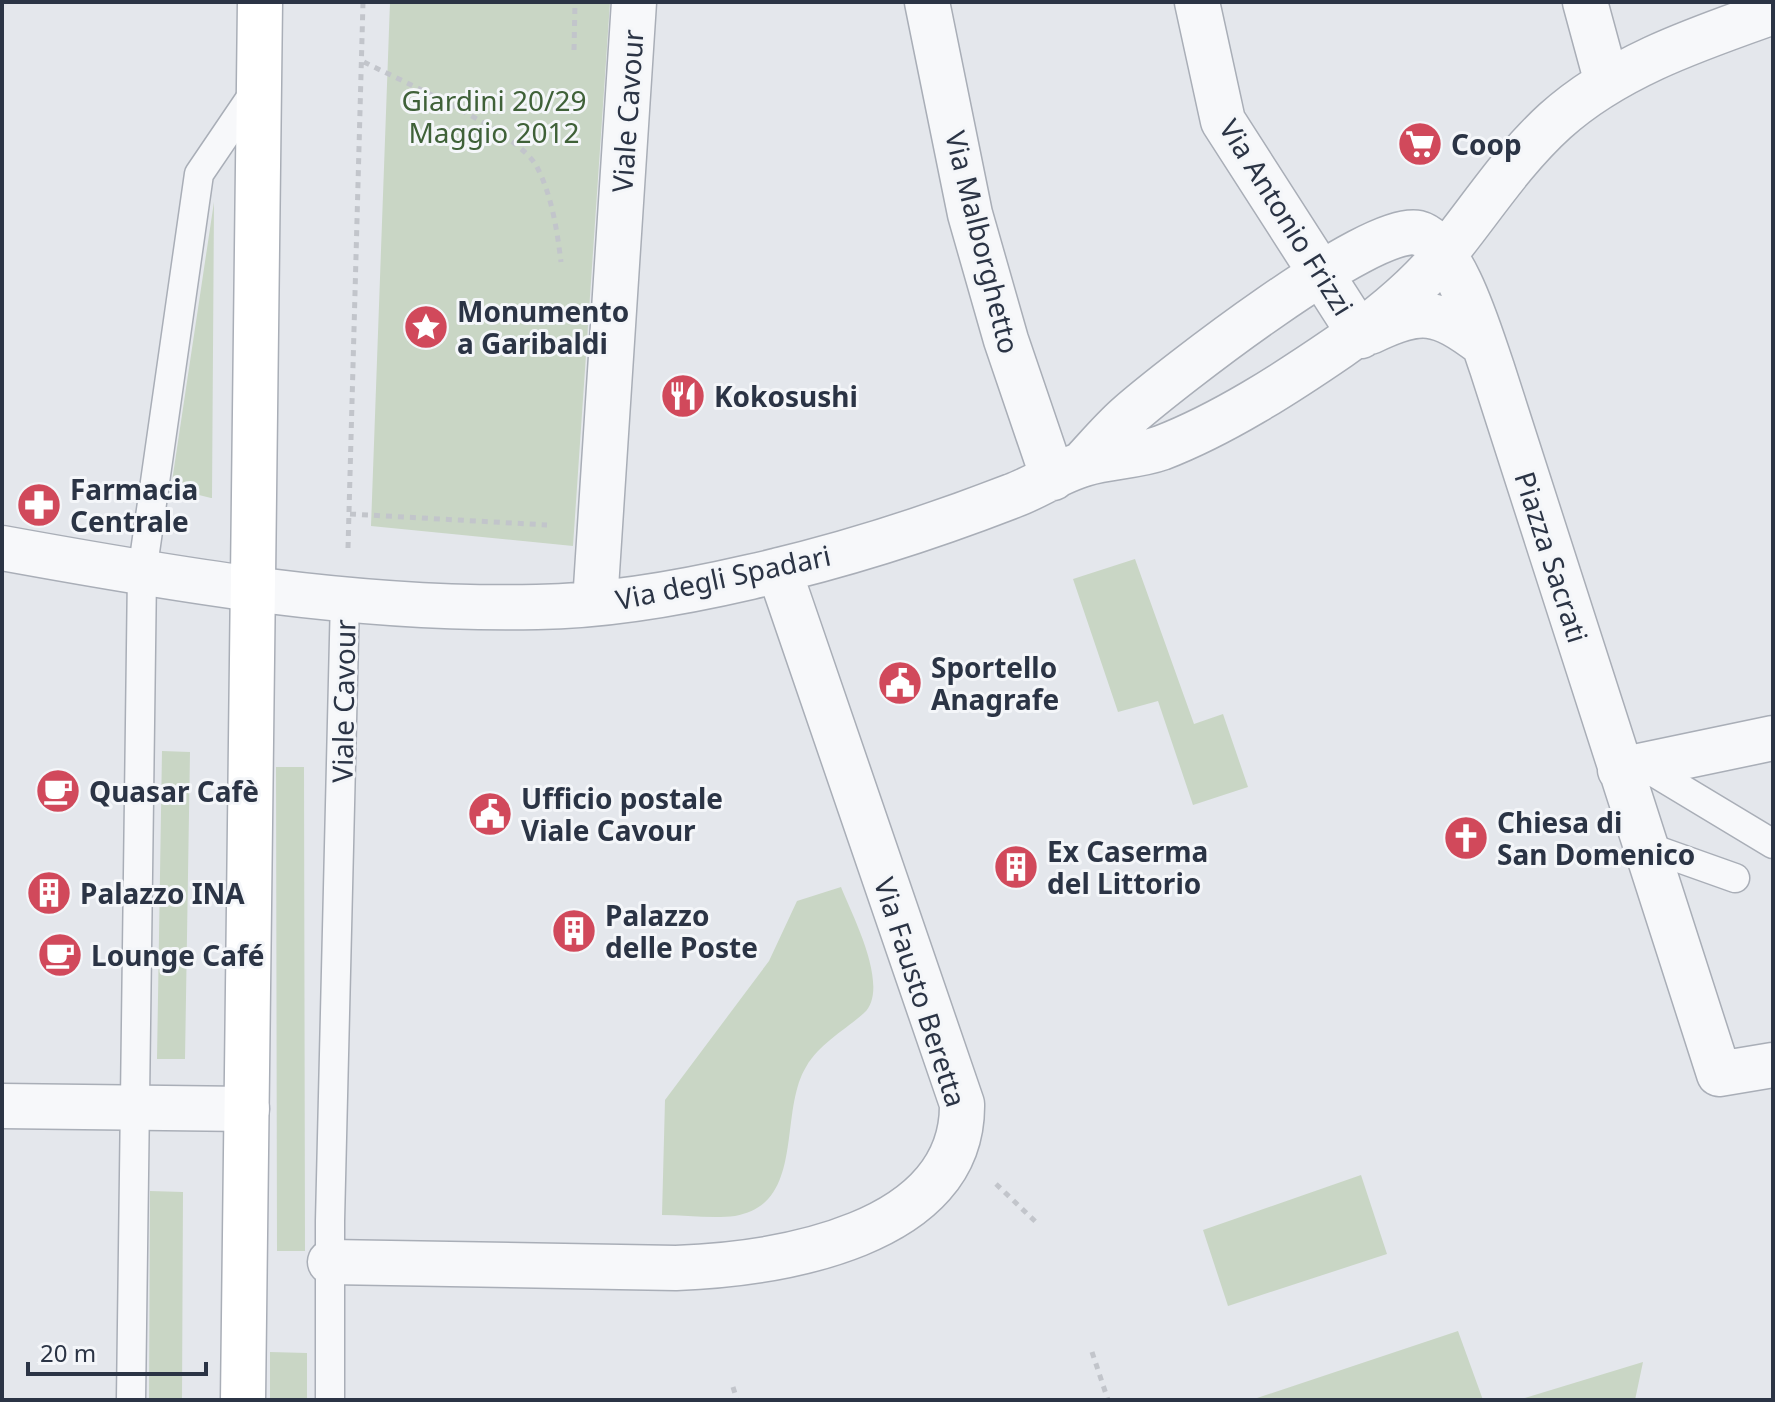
<svg xmlns="http://www.w3.org/2000/svg" width="1775" height="1402" viewBox="0 0 1775 1402" font-family="'Noto Sans',sans-serif">
<rect width="100%" height="100%" fill="#e4e7ec"/>
<!-- green -->
<path fill="#c9d6c5" d="M390 2H610L573 546 371 526Z
M214 202 212 498H211L171 488Z
M1135 559 1194 724 1223 714 1248 787 1193 805 1158 701 1118 712 1073 579Z
M162 751 190 752 185 1059H157Z
M276 767H304L305 1251H277Z
M841 887C852 915 891 988 864 1013 844 1031 820 1043 806 1067 778 1113 806 1204 735 1216 712 1219 685 1215 662 1215L665 1100 769 961 797 901Z
M1361 1175 1387 1254 1228 1306 1203 1230Z
M150 1191 183 1192 182 1400H149Z
M1458 1331 1483 1400H1255L1254 1399Z
M270 1352 307 1353V1400H270Z
M1643 1362 1635 1400H1518Z"/>
<g fill="none" stroke-linecap="round" stroke-linejoin="round">
<!-- lane casing -->
<g stroke="#a9aeb7" stroke-width="31">
<path id="lane" d="M1642 765 1773 844
M1645 846 1735 878
M131 1400 142 573 199 174 258 87
M330 1400V1221L345 597"/>
</g>
<!-- street casing -->
<g stroke="#a9aeb7" stroke-width="47">
<path id="street" d="M927 2 970 214 1006 340 1053 478
M1197 2 1223 121 1361 336
M1585 2 1607 83
M1370 332C1421 307 1438 310 1483 344
M1082 464C1097 448 1112 430 1128 416 1169 380 1371 222 1418 233 1454 242 1481 337 1492 368L1719 1074 1773 1065
M2 548C178 580 358 611 537 607 608 606 681 593 750 577 839 557 927 529 1012 496 1037 487 1059 471 1084 464 1109 456 1136 457 1161 448 1223 424 1285 384 1339 347 1375 322 1415 290 1443 256 1480 211 1511 161 1555 121 1616 66 1697 39 1773 12
M595 603 634 2
M1620 770 1773 738
M2 1106 247 1109
M330 1262 676 1268C778 1264 964 1236 962 1104L779 570"/>
</g>
<!-- secondary casing -->
<g stroke="#a9aeb7" stroke-width="47">
<path id="secondary" d="M243 1400 260 2"/>
</g>
<!-- path -->
<path stroke="#c2c5cb" stroke-width="5" stroke-dasharray="6 6" stroke-linecap="butt" d="M574 50 575 2
M364 62C403 82 518 131 537 167 552 196 557 230 561 262
M350 514 547 525
M348 548 363 2
M996 1184 1038 1224
M1092 1352 1108 1400
M733 1387 737 1400"/>
<!-- lane -->
<use href="#lane" stroke="#f7f8fa" stroke-width="28"/>
<!-- street -->
<use href="#street" stroke="#f7f8fa" stroke-width="44"/>
<!-- secondary -->
<use href="#secondary" stroke="#fff" stroke-width="44"/>
</g>
<!-- icons -->
<defs>
<g id="supermarket-disc" transform="scale(2.3)"><circle r="9.5" fill="#d1495b" stroke="#f4f6f9"/><path d="M-6-5.5h2.5l.6 2H6L4.5 2H-2.5L-4.4-4H-6ZM-1.5 3.2a1.3 1.3 0 1 0 .1 0ZM3 3.2a1.3 1.3 0 1 0 .1 0Z" fill="#fff"/></g>
<g id="sight-disc" transform="scale(2.3)"><circle r="9.5" fill="#d1495b" stroke="#f4f6f9"/><path d="M0-6L1.8-2.2L6-1.7L2.9 1.2L3.7 5.4L0 3.3L-3.7 5.4L-2.9 1.2L-6-1.7L-1.8-2.2Z" fill="#fff"/></g>
<g id="restaurant-disc" transform="scale(2.3)"><circle r="9.5" fill="#d1495b" stroke="#f4f6f9"/><path d="M-5-6h1v4h1v-4h1v4h1v-4h1v5L-1.5 .5V6h-2V.5L-5-1ZM5-6V6H3V1.5H1.5Q1.5-4 5-6Z" fill="#fff"/></g>
<g id="pharmacy-disc" transform="scale(2.3)"><circle r="9.5" fill="#d1495b" stroke="#f4f6f9"/><path d="M-2-6h4v4h4v4h-4v4h-4v-4h-4v-4h4Z" fill="#fff"/></g>
<g id="civic-disc" transform="scale(2.3)"><circle r="9.5" fill="#d1495b" stroke="#f4f6f9"/><path d="M-.6-6.5H3V-4.5H.6V-3L4-1V1h2V6H-6V1h2V-1L-.6-3ZM-1.2 2.5V6h2.4V2.5Z" fill="#fff"/></g>
<g id="cafe-disc" transform="scale(2.3)"><circle r="9.5" fill="#d1495b" stroke="#f4f6f9"/><path d="M-5.5-4.5H6V0H3Q3 3.5 0 3.5H-2.5Q-5.5 3.5-5.5 0ZM3-3.2v2h1.7v-2ZM-6 4.5H4V6H-6Z" fill="#fff"/></g>
<g id="church-disc" transform="scale(2.3)"><circle r="9.5" fill="#d1495b" stroke="#f4f6f9"/><path d="M-1.2-6h2.4v3.5h3.3v2.4h-3.3V6h-2.4V-.1h-3.3v-2.4h3.3Z" fill="#fff"/></g>
<g id="building-disc" transform="scale(2.3)"><circle r="9.5" fill="#d1495b" stroke="#f4f6f9"/><path d="M-4-6H4V6H1V3H-1V6H-4ZM-2.5-4.3h1.7v1.8h-1.7ZM.8-4.3h1.7v1.8H.8ZM-2.5-1h1.7V.8h-1.7ZM.8-1h1.7V.8H.8Z" fill="#fff"/></g>
</defs>
<g fill-rule="evenodd">
<use href="#supermarket-disc" x="1420" y="144"/>
<use href="#sight-disc" x="426" y="327"/>
<use href="#restaurant-disc" x="683" y="396"/>
<use href="#pharmacy-disc" x="39" y="505"/>
<use href="#civic-disc" x="900" y="683"/>
<use href="#cafe-disc" x="58" y="791"/>
<use href="#civic-disc" x="490" y="814"/>
<use href="#church-disc" x="1466" y="838"/>
<use href="#building-disc" x="1016" y="867"/>
<use href="#building-disc" x="49" y="893"/>
<use href="#building-disc" x="574" y="931"/>
<use href="#cafe-disc" x="60" y="955"/>
</g>
<g text-anchor="middle" dominant-baseline="central" stroke-width="6" stroke-linejoin="round" paint-order="stroke">
<!-- park labels -->
<g font-size="28" fill="#3f6138" stroke="#f4f6f9">
<text x="494" y="100">Giardini 20/29<tspan x="494" dy="32">Maggio 2012</tspan></text>
</g>
<!-- street labels -->
<g font-size="28" fill="#2b3445" stroke="#f4f6f9">
<text transform="translate(627 111) rotate(-86)">Viale Cavour</text>
<text transform="translate(1287 217) rotate(58)">Via Antonio Frizzi</text>
<text transform="translate(983 242) rotate(76)">Via Malborghetto</text>
<text transform="translate(1552 557) rotate(72)">Piazza Sacrati</text>
<text transform="translate(723 577) rotate(-12)">Via degli Spadari</text>
<text transform="translate(343 701) rotate(-89)">Viale Cavour</text>
<text transform="translate(921 992) rotate(72)">Via Fausto Beretta</text>
</g>
<!-- poi labels -->
<g font-size="28" font-weight="bold" fill="#2b3445" stroke="#f4f6f9" text-anchor="start">
<text x="1451" y="144">Coop</text>
<text x="457" y="311">Monumento<tspan x="457" dy="32">a Garibaldi</tspan></text>
<text x="714" y="396">Kokosushi</text>
<text x="70" y="489">Farmacia<tspan x="70" dy="32">Centrale</tspan></text>
<text x="931" y="667">Sportello<tspan x="931" dy="32">Anagrafe</tspan></text>
<text x="89" y="791">Quasar Cafè</text>
<text x="521" y="798">Ufficio postale<tspan x="521" dy="32">Viale Cavour</tspan></text>
<text x="1497" y="822">Chiesa di<tspan x="1497" dy="32">San Domenico</tspan></text>
<text x="1047" y="851">Ex Caserma<tspan x="1047" dy="32">del Littorio</tspan></text>
<text x="80" y="893">Palazzo INA</text>
<text x="605" y="915">Palazzo<tspan x="605" dy="32">delle Poste</tspan></text>
<text x="91" y="955">Lounge Café</text>
</g>
</g>
<!-- border -->
<rect width="1775" height="1402" fill="none" stroke="#2b3445" stroke-width="8"/>
<!-- scale -->
<path d="M28 1362v12h178v-12" fill="none" stroke="#2b3445" stroke-width="4"/>
<text x="40" y="1362" font-size="24" fill="#2b3445" stroke="#f4f6f9" stroke-width="6" paint-order="stroke">20 m</text>
</svg>
